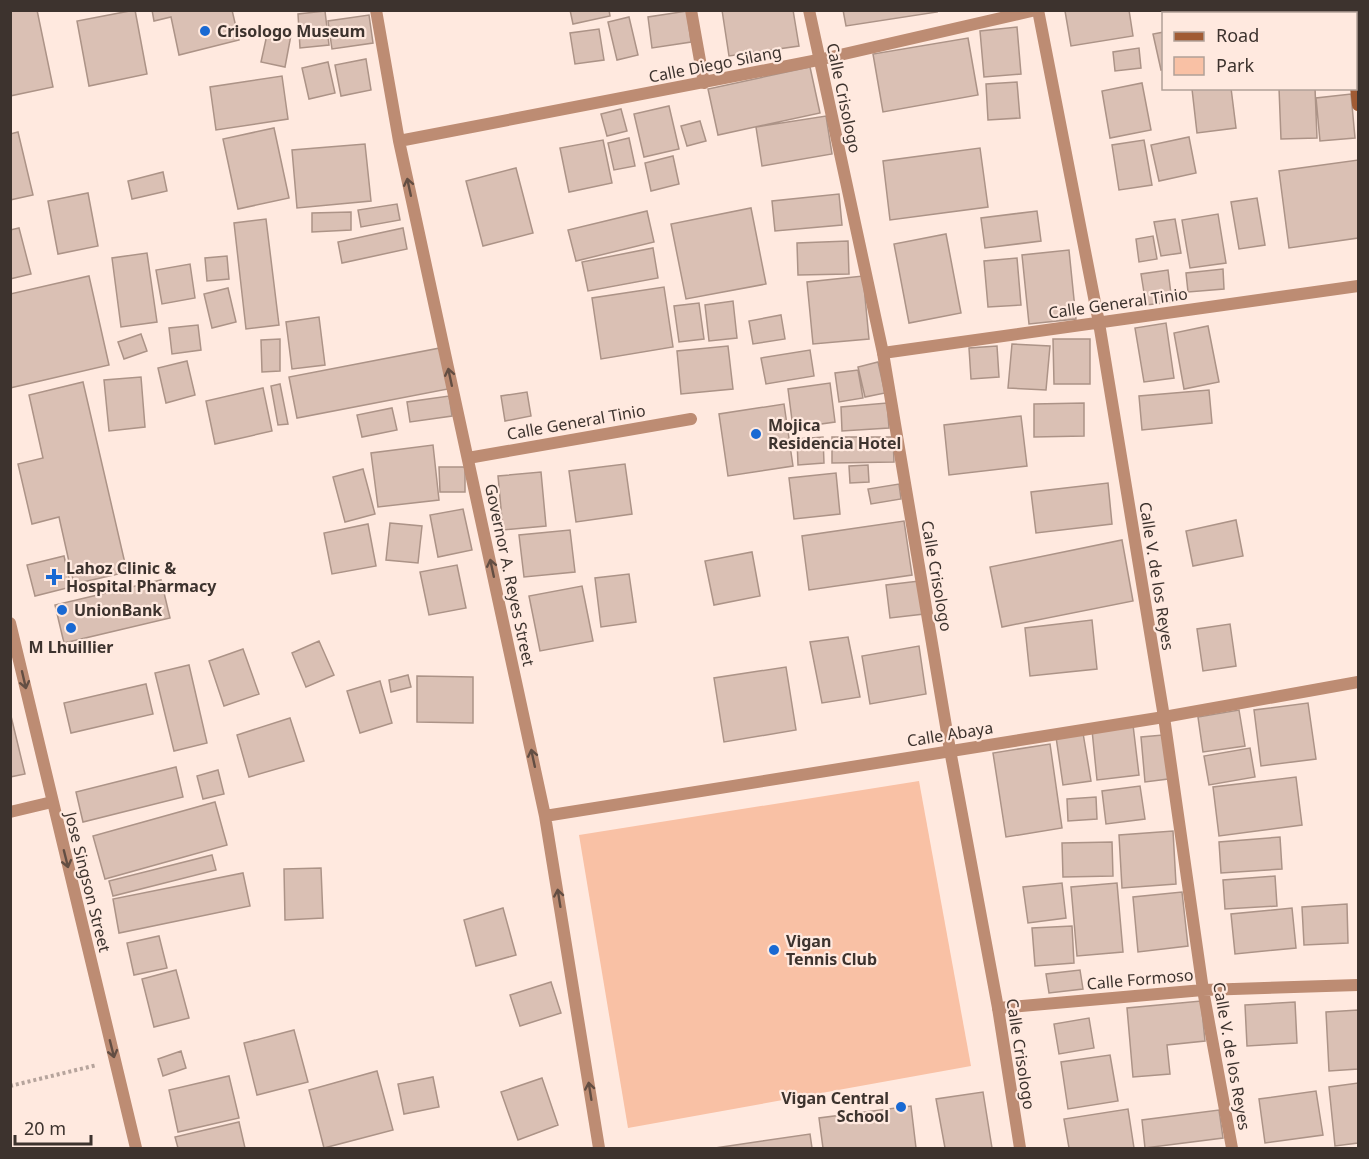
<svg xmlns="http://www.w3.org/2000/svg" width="1369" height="1159" viewBox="0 0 1369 1159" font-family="'Noto Sans',sans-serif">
<rect width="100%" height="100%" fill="#ffe9df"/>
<!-- green -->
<path fill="#f9c1a5" d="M919 781 971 1066 628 1128 579 835Z"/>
<!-- building -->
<path fill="#dac0b4" stroke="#ac9387" stroke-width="1.5" d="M10 10H37L53 87 10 96Z
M135 10 147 74 89 86 77 21Z
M152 10H232L239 40 179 55 171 17 154 21Z
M570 10H609L610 16 573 24Z
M722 10H793L799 46 729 56Z
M843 10H936L937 12 846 26Z
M1129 10 1133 36 1071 46 1065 11Z
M1212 10H1260V14H1213Z
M325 11 329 45 300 48 298 14Z
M687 11 691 42 652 48 648 17Z
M369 15 373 43 332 49 328 21Z
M629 17 638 55 617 60 608 22Z
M1017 27 1021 74 984 77 980 31Z
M599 29 604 60 575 64 570 33Z
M268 30 291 35 285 67 261 62Z
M1164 32V69L1161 70 1153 34Z
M968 38 978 95 883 112 873 54Z
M1139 48 1141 68 1115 71 1113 52Z
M366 59 371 90 341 96 335 65Z
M328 62 335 93 309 99 302 68Z
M810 67 820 113 718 135 708 89Z
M282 76 288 119 216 130 210 87Z
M1017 82 1020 118 988 120 986 84Z
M1142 83 1151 130 1110 138 1102 91Z
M1231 88 1236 128 1197 133 1192 89Z
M1279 88H1315L1317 138 1281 139Z
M1351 94 1355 138 1320 141 1316 98Z
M669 106 679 149 644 157 634 114Z
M621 109 627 131 607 136 601 114Z
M826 116 832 154 762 166 756 127Z
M700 121 706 141 687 146 681 126Z
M274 128 289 198 238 209 223 139Z
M18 132 33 195 10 200V134Z
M1189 137 1196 173 1159 181 1151 145Z
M629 138 635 166 614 170 608 143Z
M603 140 612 183 569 192 560 148Z
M1144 140 1152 185 1119 190 1112 145Z
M365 144 371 201 297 208 292 150Z
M980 148 988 207 890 220 883 161Z
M673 156 679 184 651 191 645 163Z
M1358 160V238L1289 248 1279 171Z
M516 168 533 233 483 246 466 181Z
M163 172 167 191 132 199 128 181Z
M88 193 98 246 58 254 48 201Z
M839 194 842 225 775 231 772 201Z
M1257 198 1265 245 1239 249 1231 202Z
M397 204 400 220 361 227 358 210Z
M751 208 766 284 686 299 671 224Z
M647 211 654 242 576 261 568 230Z
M1037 211 1041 241 985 248 981 218Z
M351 212V230L312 232V213Z
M1218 214 1226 263 1190 268 1182 220Z
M266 219 279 325 246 329 234 223Z
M1175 219 1181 253 1161 256 1154 222Z
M19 228 31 274 10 279V230Z
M403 228 407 249 342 263 338 242Z
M946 234 961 313 909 323 894 244Z
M1153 236 1157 259 1139 262 1136 239Z
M848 241 849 274 798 275 797 243Z
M653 248 658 278 588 291 582 262Z
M1069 250 1076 319 1029 324 1022 255Z
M147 253 157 322 121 327 112 258Z
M227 256 229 279 207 281 205 258Z
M1017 258 1021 305 988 307 984 261Z
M190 264 195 298 162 304 156 270Z
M1223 269 1224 289 1188 292 1186 273Z
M1168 270 1172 302 1146 305 1141 274Z
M89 276 109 365 10 388V294Z
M863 276 869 339 813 344 807 282Z
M664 287 673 347 601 359 592 298Z
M228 288 236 322 212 328 204 294Z
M733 301 737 338 709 341 705 305Z
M699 303 704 339 679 342 674 306Z
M781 315 785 339 753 344 749 321Z
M319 317 325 365 292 369 286 322Z
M1166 323 1174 378 1144 382 1135 328Z
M198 325 201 350 172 354 169 328Z
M1208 326 1219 382 1184 389 1174 333Z
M141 334 147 351 124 359 118 342Z
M280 339V371L262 372 261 340Z
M1053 339H1090V384H1054Z
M1012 344 1050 346 1046 390 1008 388Z
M728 346 733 389 681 394 677 351Z
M997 346 999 377 971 379 969 348Z
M440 348 448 389 297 418 289 377Z
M810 350 814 376 766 384 761 358Z
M187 361 195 395 166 403 158 368Z
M878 362 885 393 865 397 858 367Z
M858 370 863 398 839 402 835 373Z
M141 377 145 427 109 431 104 380Z
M83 382 127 572 74 584 59 517 32 524 18 464 43 458 29 395Z
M830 383 835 422 793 428 788 389Z
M280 384 288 424 278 425 271 386Z
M263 388 272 431 215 444 206 401Z
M1209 390 1212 423 1142 430 1139 396Z
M527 392 531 416 505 421 501 396Z
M449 396 452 416 410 422 407 402Z
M887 403 889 428 842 431 841 407Z
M1084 403V436L1034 437V404Z
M784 404 793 466 728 476 719 414Z
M392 408 397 430 362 437 357 415Z
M1021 416 1027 466 949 475 944 425Z
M823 437 824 463 798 465 797 439Z
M832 437H893L894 462 832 463Z
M433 445 439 500 378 507 371 453Z
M625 464 632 514 576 522 569 471Z
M868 465 869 482 850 483 849 466Z
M439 467H465V492H440Z
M363 469 375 514 345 522 333 477Z
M541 472 546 526 503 530 498 476Z
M836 473 840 514 794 519 789 478Z
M1108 483 1112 524 1036 533 1031 492Z
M899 484 901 499 871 504 868 489Z
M463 509 472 550 438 557 430 515Z
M1236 520 1243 556 1193 566 1186 531Z
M904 521 912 575 809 590 802 536Z
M390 523 422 526 418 563 386 560Z
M368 524 376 566 332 574 324 533Z
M570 530 575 572 524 577 519 535Z
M1122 540 1133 601 1002 627 990 567Z
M752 552 760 596 714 605 705 561Z
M64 556 71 587 35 596 27 565Z
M457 565 466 608 429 615 420 572Z
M629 574 636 622 601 627 595 578Z
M161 580 170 618 64 643 55 605Z
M919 581 924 614 890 618 886 585Z
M582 586 593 641 540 651 529 596Z
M1092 620 1097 669 1030 676 1025 628Z
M1230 624 1236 666 1203 671 1197 629Z
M848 637 860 697 822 703 810 642Z
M319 641 334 675 306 687 292 653Z
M919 646 926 694 870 704 862 656Z
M243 649 259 694 224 706 209 661Z
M189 665 207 743 174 751 155 673Z
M786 667 796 730 724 742 714 678Z
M408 675 411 687 391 692 389 680Z
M417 676 473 677V723L417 722Z
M380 681 392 723 360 733 347 691Z
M146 684 153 714 71 733 64 703Z
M1308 703 1316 759 1261 766 1254 710Z
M1239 710 1245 746 1203 752 1198 717Z
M10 712 25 774 10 777Z
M290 718 304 761 249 777 237 735Z
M1133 725 1139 775 1097 780 1092 730Z
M1083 733 1091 781 1063 785 1056 737Z
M1163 735 1168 779 1145 782 1141 737Z
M1050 744 1062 828 1006 837 993 753Z
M1250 748 1255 777 1209 785 1204 756Z
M176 767 183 797 83 822 76 792Z
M218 770 224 794 203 799 197 776Z
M1296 777 1302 825 1219 836 1213 787Z
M1140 786 1145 819 1106 824 1102 791Z
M1096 797 1097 819 1068 821 1067 799Z
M215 802 227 845 105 879 93 836Z
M1173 831 1176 884 1122 888 1119 835Z
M1280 837 1282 869 1221 873 1219 842Z
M1112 842 1113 876 1063 877 1062 843Z
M212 855 216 870 113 896 109 881Z
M321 868 323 918 285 920 284 869Z
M243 873 250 906 119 933 113 899Z
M1275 876 1277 906 1225 909 1223 880Z
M1062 883 1066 918 1028 923 1023 887Z
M1117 883 1123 952 1077 956 1071 887Z
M1182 892 1188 946 1138 952 1133 897Z
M1347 904 1348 943 1304 945 1302 907Z
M503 908 516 955 476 966 464 920Z
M1292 908 1296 948 1235 954 1231 914Z
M1072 926 1074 963 1035 966 1032 928Z
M159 936 167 968 134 975 127 943Z
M176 970 189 1018 154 1027 142 979Z
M1080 970 1083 989 1049 993 1046 974Z
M551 982 561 1013 520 1026 510 995Z
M1201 1001 1205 1041 1167 1045 1170 1074 1133 1077 1127 1008Z
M1295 1002 1297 1043 1247 1046 1245 1005Z
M1358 1010V1069L1329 1071 1326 1012Z
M1089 1018 1094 1048 1059 1054 1054 1024Z
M294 1030 308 1082 257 1095 244 1043Z
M181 1051 186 1068 163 1076 158 1059Z
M1110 1055 1118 1101 1068 1109 1061 1062Z
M377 1071 393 1130 324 1148 309 1090Z
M229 1076 239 1118 178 1132 169 1090Z
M433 1077 439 1107 404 1114 398 1084Z
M542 1078 558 1125 518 1140 501 1092Z
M1358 1083V1143L1335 1146 1329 1087Z
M1316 1091 1323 1135 1265 1143 1259 1099Z
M983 1092 992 1148H945L936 1099Z
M911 1106 916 1148H823L819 1118Z
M1128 1109 1134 1148H1069L1064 1119Z
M1219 1110 1223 1138 1145 1148 1142 1120Z
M239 1122 245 1148H178L175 1137Z
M810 1134 812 1148H715Z"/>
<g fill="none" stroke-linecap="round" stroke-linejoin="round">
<!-- path -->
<path stroke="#b6a49c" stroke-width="4" stroke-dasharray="3 3" stroke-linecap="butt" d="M10 1086 97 1065"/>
<!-- minor -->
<path stroke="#bd8c73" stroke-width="12" d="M376 10 399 141 545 816 599 1148
M691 10 704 83
M1038 10 1099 323 1164 717 1203 990 1232 1148
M399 141 818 60 1036 10
M883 353 1358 286
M468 458 691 419
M10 812 52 802
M545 816 1164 717 1358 682
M998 1008 1203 990 1358 985"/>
<!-- tertiary -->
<path stroke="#bd8c73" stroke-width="12" d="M809 10 883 353 950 750 998 1008 1020 1148
M10 623 136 1148"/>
<!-- secondary -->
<path stroke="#a15b34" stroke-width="12" d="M1343 10V14
M1356 87 1358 105"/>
</g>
<!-- one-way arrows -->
<defs><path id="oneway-shaft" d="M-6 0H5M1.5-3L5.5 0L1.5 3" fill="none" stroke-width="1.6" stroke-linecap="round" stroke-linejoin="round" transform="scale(1.5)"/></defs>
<g stroke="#634e43">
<use href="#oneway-shaft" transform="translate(409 187) rotate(-102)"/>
<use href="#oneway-shaft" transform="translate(450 377) rotate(-102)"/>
<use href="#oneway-shaft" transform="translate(492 568) rotate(-102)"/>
<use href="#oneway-shaft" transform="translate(24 680) rotate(77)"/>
<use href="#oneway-shaft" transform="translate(533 758) rotate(-102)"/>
<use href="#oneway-shaft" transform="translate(66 859) rotate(76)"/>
<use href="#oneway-shaft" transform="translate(559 898) rotate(-99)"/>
<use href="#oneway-shaft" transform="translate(112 1049) rotate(76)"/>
<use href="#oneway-shaft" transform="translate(590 1091) rotate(-99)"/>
</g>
<!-- markers -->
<g fill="#1969d3" stroke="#ffe9df" stroke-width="2">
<circle cx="205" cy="31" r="6"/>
<circle cx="756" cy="434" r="6"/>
<path d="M51 568h6v6h6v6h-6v6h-6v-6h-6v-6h6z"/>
<circle cx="62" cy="610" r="6"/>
<circle cx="71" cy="628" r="6"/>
<circle cx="774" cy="950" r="6"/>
<circle cx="901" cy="1107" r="6"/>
</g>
<g text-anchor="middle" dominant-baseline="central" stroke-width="4.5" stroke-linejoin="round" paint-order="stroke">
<!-- poi labels -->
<g font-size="16" font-weight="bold" fill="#3d332e" stroke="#ffe9df" text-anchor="start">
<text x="217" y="31">Crisologo Museum</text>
<text x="768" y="425">Mojica<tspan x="768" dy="18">Residencia Hotel</tspan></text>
<text x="66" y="568">Lahoz Clinic &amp;<tspan x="66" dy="18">Hospital Pharmacy</tspan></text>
<text x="74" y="610">UnionBank</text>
<text x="71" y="647" text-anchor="middle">M Lhuillier</text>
<text x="786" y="941">Vigan<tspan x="786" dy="18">Tennis Club</tspan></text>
<text x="889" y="1098" text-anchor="end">Vigan Central<tspan x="889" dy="18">School</tspan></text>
</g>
<!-- street labels -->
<g font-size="16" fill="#3d332e" stroke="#ffe9df">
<text transform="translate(715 64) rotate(-11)">Calle Diego Silang</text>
<text transform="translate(844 98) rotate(78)">Calle Crisologo</text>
<text transform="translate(1118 303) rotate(-8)">Calle General Tinio</text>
<text transform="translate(576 422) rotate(-10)">Calle General Tinio</text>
<text transform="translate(510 575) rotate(78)">Governor A. Reyes Street</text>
<text transform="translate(937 576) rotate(80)">Calle Crisologo</text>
<text transform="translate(1157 576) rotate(81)">Calle V. de los Reyes</text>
<text transform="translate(950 734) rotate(-9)">Calle Abaya</text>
<text transform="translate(88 882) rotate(76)">Jose Singson Street</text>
<text transform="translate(1140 979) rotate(-5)">Calle Formoso</text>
<text transform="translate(1021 1054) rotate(81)">Calle Crisologo</text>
<text transform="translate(1232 1056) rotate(80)">Calle V. de los Reyes</text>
</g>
</g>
<!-- border -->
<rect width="1369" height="1159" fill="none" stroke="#3d332e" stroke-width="24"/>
<!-- legend -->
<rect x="1162" y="12" width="195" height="78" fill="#ffe9df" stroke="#b1a098" stroke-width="1.5"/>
<rect x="1174" y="32" width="30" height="9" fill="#a15b34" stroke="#b1a098" stroke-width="1.5"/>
<text x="1216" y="42" font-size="18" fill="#3d332e">Road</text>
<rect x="1174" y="57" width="30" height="18" fill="#f9c1a5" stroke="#b1a098" stroke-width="1.5"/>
<text x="1216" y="72" font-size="18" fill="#3d332e">Park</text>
<!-- scale -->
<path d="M15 1135v9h76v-9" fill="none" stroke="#3d332e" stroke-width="3"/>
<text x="24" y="1135" font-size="18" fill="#3d332e" stroke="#ffe9df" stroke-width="4.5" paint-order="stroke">20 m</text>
</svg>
